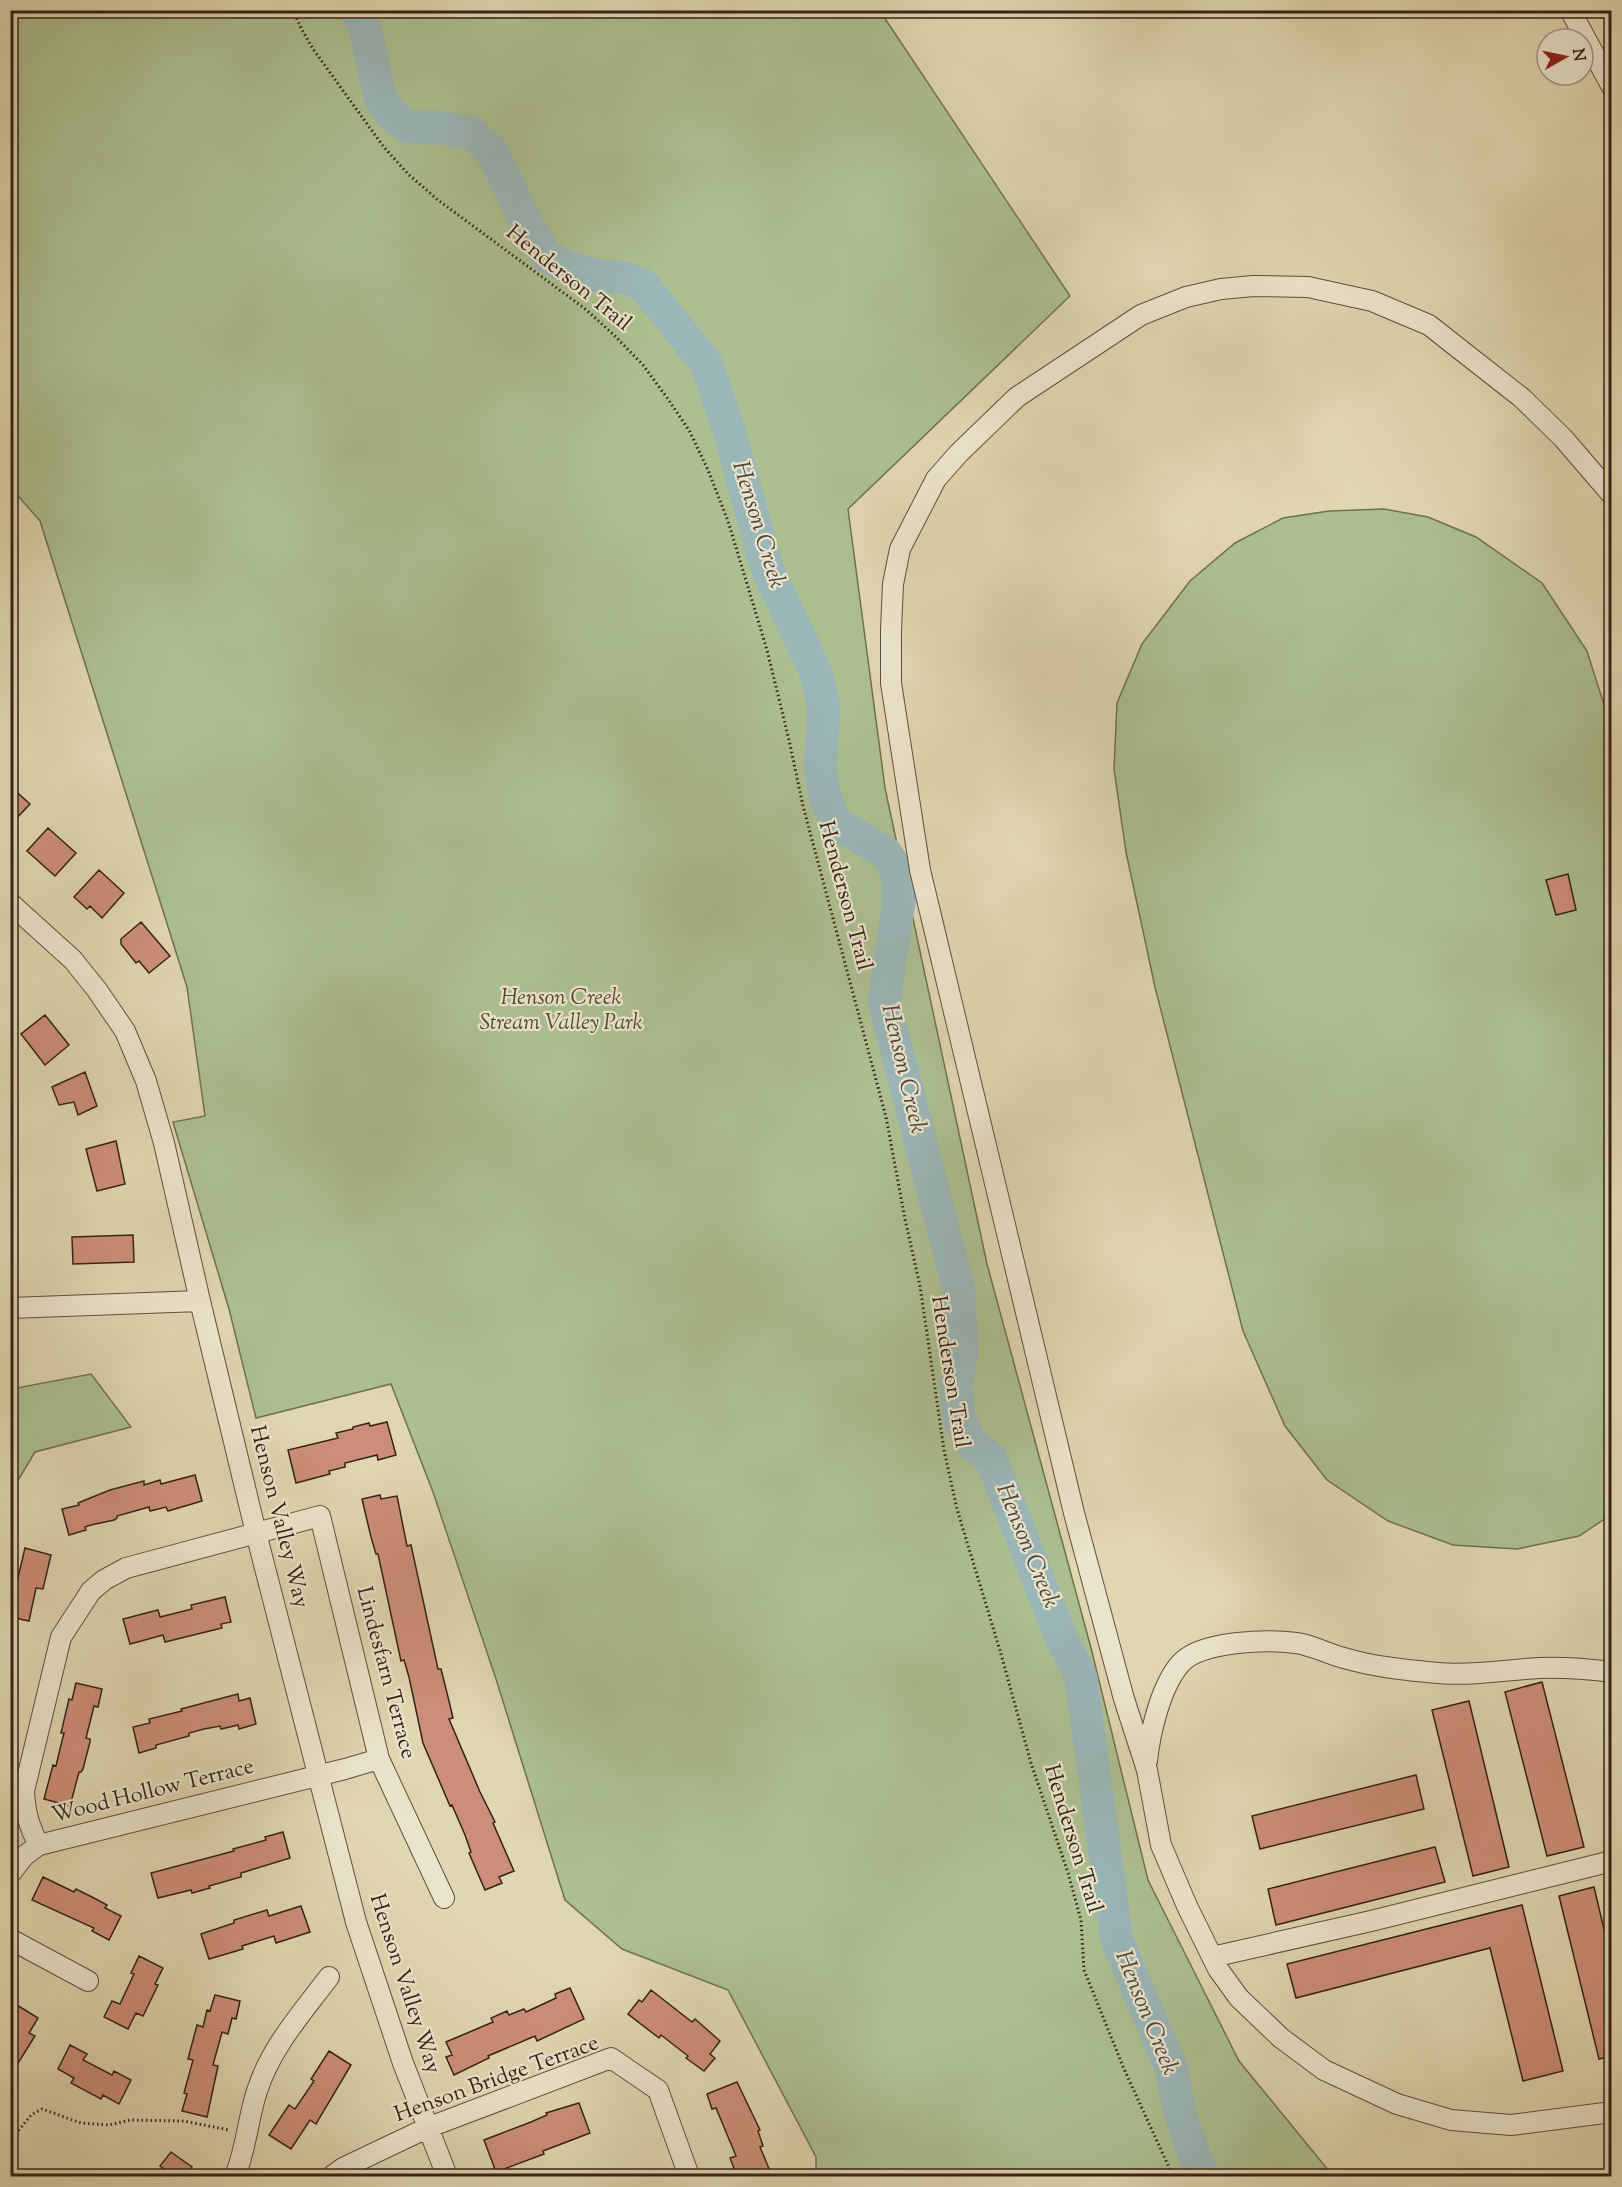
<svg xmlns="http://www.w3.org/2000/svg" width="1622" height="2187" viewBox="0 0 1622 2187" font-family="'Sorts Mill Goudy',serif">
<rect width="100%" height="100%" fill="#e0d6b0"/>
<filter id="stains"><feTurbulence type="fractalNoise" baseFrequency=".00333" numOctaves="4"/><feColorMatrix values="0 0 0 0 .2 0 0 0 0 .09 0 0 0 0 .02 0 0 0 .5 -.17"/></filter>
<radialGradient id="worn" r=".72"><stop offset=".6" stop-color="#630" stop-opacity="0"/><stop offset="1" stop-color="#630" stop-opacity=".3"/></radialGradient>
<!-- green -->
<path fill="#acbf90" stroke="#707054" stroke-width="1.5" d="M10 11H880L1070 296 848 509 885 788 987 1264 1091 1648 1148 1880 1239 2061 1333 2176H816V2157L728 1990 622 1949 565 1900 496 1679 433 1492 391 1384 256 1418 229 1309 173 1122 205 1116 187 987 40 521 11 488Z
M1384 509 1428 517 1476 537 1542 583 1587 651 1612 730V1514L1579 1536 1517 1549 1453 1545 1388 1521 1327 1480 1285 1426 1243 1331 1155 987 1126 852 1114 769 1117 703 1142 644 1190 581 1235 543 1283 518 1329 511Z
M91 1374 131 1427 35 1452 11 1492V1389Z"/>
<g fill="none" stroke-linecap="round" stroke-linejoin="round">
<!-- river -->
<path stroke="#9ab6b7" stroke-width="33" d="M355 10 363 21 381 100 393 116 408 127H436L472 133 493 153 527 224 547 257 567 267 595 275 626 278 643 285 706 363 728 427 767 568 816 673 824 708 820 770 826 799 836 823 885 852 896 869 900 896 884 1001 959 1290 962 1353 956 1386 959 1418 972 1444 991 1458 1058 1630 1081 1678 1117 1941 1171 2067 1180 2113 1198 2166 1204 2176"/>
</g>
<!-- building -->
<path fill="#cc8e78" stroke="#342217" stroke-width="1.5" d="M10 786 30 804 10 825Z
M48 828 76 853 55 876 27 851Z
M99 870 124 893 102 918 90 906 87 909 74 897Z
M1568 874 1576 910 1556 915 1546 880Z
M141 922 170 956 149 973 139 961 136 963 121 944V939Z
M45 1015 69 1045 45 1065 21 1034Z
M85 1072 97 1106 78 1115 74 1102 59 1105 52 1087Z
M116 1141 125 1184 97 1191 86 1149Z
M133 1235 134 1262 73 1264 72 1237Z
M387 1422 396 1455 378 1460 377 1455 345 1463V1467L329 1471 330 1474 296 1483 288 1450 338 1438 336 1433 353 1429V1427L369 1423 370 1426Z
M195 1475 202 1501 168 1511 166 1507 150 1511 149 1507 117 1516V1518L114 1520 91 1525 85 1527 86 1530 69 1535 62 1509 79 1505 78 1503 110 1490 144 1481V1485L160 1480 161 1484Z
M380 1495 381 1499 397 1496 407 1546 411 1545 438 1669H441L449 1701 453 1718 449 1719 480 1792 495 1822 493 1823 514 1871 499 1877 502 1883 485 1890 469 1853 471 1852 465 1835 452 1805 450 1806 423 1743 409 1677 404 1660 401 1661 378 1554H376L371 1537 362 1499Z
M25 1548 51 1555 43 1589 36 1588 29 1621 10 1617V1580L17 1582Z
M225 1597 231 1622 221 1624 222 1628 165 1642 163 1635 130 1644 123 1619 158 1610 160 1617 192 1609 191 1605Z
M1542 1682 1584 1847 1547 1856 1505 1692Z
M76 1683 102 1689 98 1707 94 1706 86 1738 90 1739V1742L83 1769 81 1772H79L70 1806 44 1799 53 1765 56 1766 60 1749 64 1733H61L69 1699 72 1700Z
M238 1694 239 1701 250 1698 256 1724 239 1729 238 1725 221 1729 220 1726 204 1729 189 1733V1736L156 1745V1748L139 1753 133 1727 150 1723 149 1719 182 1711 181 1709Z
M1469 1701 1509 1867 1473 1876 1432 1710Z
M1416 1775 1424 1809 1260 1849 1252 1816Z
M283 1832 290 1858 241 1873V1877L209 1886 210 1888 192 1893 191 1890 158 1898 151 1873 234 1851 233 1849 266 1840 265 1837Z
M1435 1847 1445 1882 1276 1925 1268 1889Z
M43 1877 74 1892 76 1889 92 1897 107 1905 105 1908 121 1916 109 1940 92 1931 94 1928 32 1900Z
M1594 1887 1611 1959V2056L1599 2059 1559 1896Z
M1522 1905 1563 2071 1523 2081 1490 1948 1296 1998 1287 1964Z
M301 1906 310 1932 276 1943 274 1936 242 1946 243 1949 209 1959 201 1934 234 1923V1920L267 1910 269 1916Z
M139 1956 163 1968 155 1984 158 1985 143 2016 136 2013 128 2029 104 2017 112 2001 120 2004 134 1974 131 1973Z
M570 1988 584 2019 537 2041 535 2036 488 2056 489 2058 454 2075 446 2057 452 2055 446 2042 493 2022 491 2018 507 2011 509 2015 524 2009 526 2012 556 1998 555 1994Z
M651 1990 692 2022 695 2019 720 2041 710 2054 715 2058 704 2071 686 2058 688 2056 661 2035 659 2038 628 2014 639 2000 642 2002Z
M215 1995 240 2001 236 2019 232 2018 228 2034 222 2032 213 2065 218 2066 207 2117 182 2111 187 2094 184 2093 193 2060 188 2059 197 2025 203 2027 207 2010 210 2011Z
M17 2005 38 2018 29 2033 35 2036 10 2076V2016Z
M70 2045 87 2054 83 2060 112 2075 114 2071 131 2080 119 2104 103 2095 101 2099 71 2083 74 2078 58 2069Z
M329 2051 351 2065 316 2124 310 2120 291 2149 269 2135 289 2105 295 2109 314 2081 311 2079Z
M737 2082 760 2130 758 2131 763 2146 760 2147 772 2176H737L730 2158 736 2156 716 2108 712 2109 707 2094Z
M579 2103 590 2133 543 2151 544 2154 496 2172 484 2140 531 2122 547 2115 546 2113Z
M171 2152 192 2167 186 2176H158L164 2169 160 2166Z"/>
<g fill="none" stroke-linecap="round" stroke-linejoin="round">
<!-- minor casing -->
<g stroke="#5f4f3d" stroke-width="22">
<path id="minor" d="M1570 10 1612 87
M1612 495 1563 438 1522 398 1429 325 1372 301 1308 287 1253 286 1221 289 1186 297 1141 315 1017 397 959 453 936 479 900 549 893 584 891 631V683L920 870 1074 1513 1124 1699 1147 1770 1161 1845 1187 1906 1218 1969 1239 1998 1281 2038 1324 2070 1397 2104 1451 2120 1511 2125 1612 2112
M10 903 73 960 97 990 125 1031 146 1081 164 1143 200 1301 256 1533 356 1922 403 2063 447 2176
M10 1308 200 1301
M1147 1761C1150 1732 1161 1685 1181 1663 1201 1641 1268 1639 1296 1643 1312 1645 1328 1654 1344 1658 1374 1667 1406 1670 1438 1673 1471 1676 1505 1670 1539 1668 1562 1667 1588 1669 1612 1672
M39 1845C29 1827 25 1812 24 1791L61 1637 91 1591 104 1580 126 1568 320 1516 379 1759 444 1898
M10 1874 24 1856 39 1845 345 1769 379 1759
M10 1939 88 1981
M1212 1957 1371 1921 1612 1861
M235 2176C246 2150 248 2118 257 2091 271 2047 302 2013 329 1977
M332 2176 343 2168 427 2128 611 2058 658 2090 689 2176"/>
</g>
<!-- path -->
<path stroke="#342217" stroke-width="3" stroke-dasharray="1.5 3" stroke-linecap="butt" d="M293 10 301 28 313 49 383 146 408 174 438 200 584 308 614 335 643 365 668 399 690 432 708 470 728 521 767 650 789 740 803 806 886 1117 905 1219 920 1286 944 1450 957 1509 1001 1654 1031 1763 1068 1873 1081 1920 1084 1970 1124 2069 1173 2176
M10 2141 31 2115 42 2109 81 2123 109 2125 130 2120 184 2121 229 2130"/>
<!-- minor -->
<use href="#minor" stroke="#ebe4cc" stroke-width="20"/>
</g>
<g text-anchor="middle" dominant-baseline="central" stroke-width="4.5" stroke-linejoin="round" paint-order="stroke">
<!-- street labels -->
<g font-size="22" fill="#342217" stroke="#ebe4cc">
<text transform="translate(568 279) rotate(39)">Henderson Trail</text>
<text transform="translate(844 896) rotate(75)">Henderson Trail</text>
<text transform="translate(949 1372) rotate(81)">Henderson Trail</text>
<text transform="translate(278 1517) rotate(76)">Henson Valley Way</text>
<text transform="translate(385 1673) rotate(75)">Lindesfarn Terrace</text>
<text transform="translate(153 1792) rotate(-14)">Wood Hollow Terrace</text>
<text transform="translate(1072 1839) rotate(73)">Henderson Trail</text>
<text transform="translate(404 1984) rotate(72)">Henson Valley Way</text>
<text transform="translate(497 2080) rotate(-20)">Henson Bridge Terrace</text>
</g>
<!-- park labels -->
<g font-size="22" font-style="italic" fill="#524935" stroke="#ebe4cc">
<text x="561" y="999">Henson Creek<tspan x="561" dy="25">Stream Valley Park</tspan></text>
</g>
<!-- water labels -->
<g font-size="24" font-style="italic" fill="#4e473f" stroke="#ebe4cc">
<text transform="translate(758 525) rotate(73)">Henson Creek</text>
<text transform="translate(903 1069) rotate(77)">Henson Creek</text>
<text transform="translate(1027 1546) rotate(68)">Henson Creek</text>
<text transform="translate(1146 2013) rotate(68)">Henson Creek</text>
</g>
</g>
<!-- margin -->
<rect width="1622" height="2187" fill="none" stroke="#e0d6b0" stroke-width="36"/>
<rect x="12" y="12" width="1598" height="2163" fill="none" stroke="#342217" stroke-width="3"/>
<rect x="18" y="18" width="1586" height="2151" fill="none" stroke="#342217" stroke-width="1.5"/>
<!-- north arrow -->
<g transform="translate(1565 57) rotate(81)"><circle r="28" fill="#ebe4cc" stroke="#a29684" stroke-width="1.5"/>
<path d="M0-4.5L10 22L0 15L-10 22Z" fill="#8f2418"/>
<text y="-9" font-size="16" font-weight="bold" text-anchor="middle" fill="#342217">N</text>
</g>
<rect width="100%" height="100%" filter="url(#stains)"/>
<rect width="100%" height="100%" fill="url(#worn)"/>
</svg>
